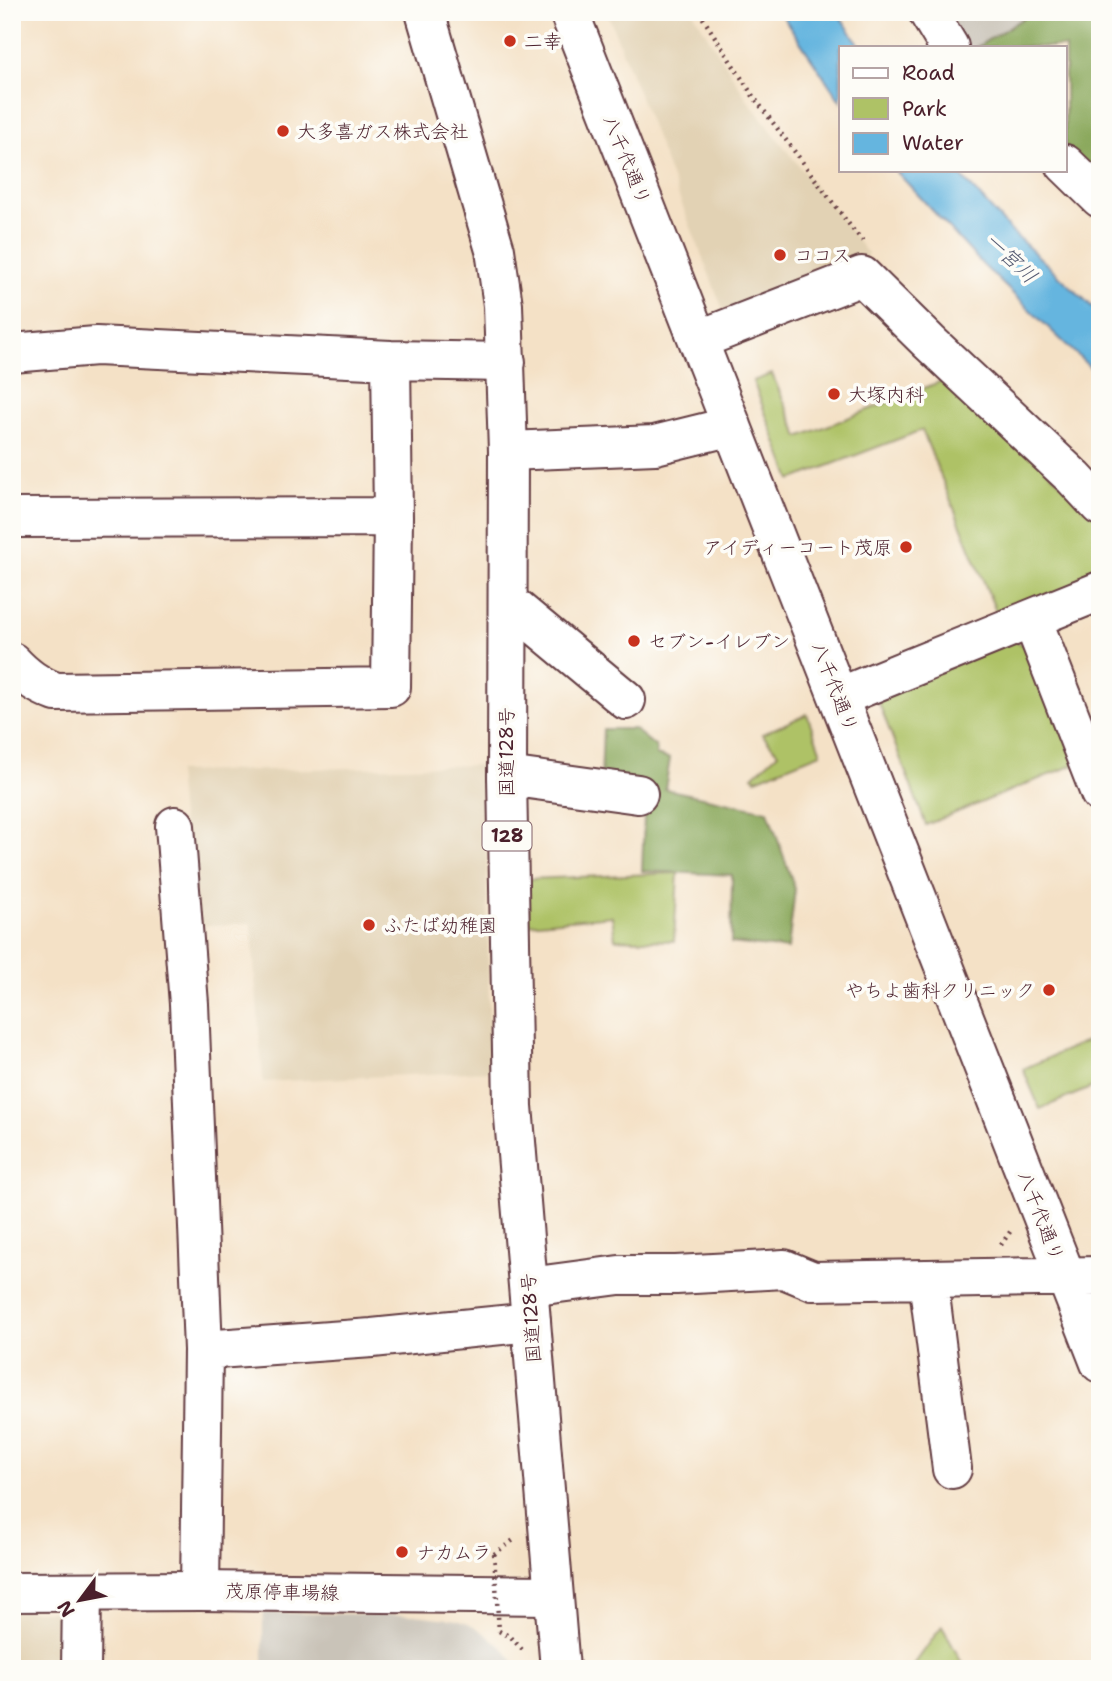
<svg xmlns="http://www.w3.org/2000/svg" width="1112" height="1681" viewBox="0 0 1112 1681" font-family="'Shantell Sans','Klee One',sans-serif">
<rect width="100%" height="100%" fill="#fdfcf7"/>
<filter id="ink" filterUnits="userSpaceOnUse"><feTurbulence type="fractalNoise" baseFrequency=".0143" numOctaves="2"/><feDisplacementMap in="SourceGraphic" scale="14" xChannelSelector="R" yChannelSelector="G"/><feConvolveMatrix kernelMatrix="1 2 1 2 8 2 1 2 1" color-interpolation-filters="sRGB"/></filter>
<filter id="wash" filterUnits="userSpaceOnUse"><feTurbulence type="fractalNoise" baseFrequency=".00686" numOctaves="4" result="noise"/><feDisplacementMap in="SourceGraphic" scale="28" xChannelSelector="R" yChannelSelector="G"/><feGaussianBlur stdDeviation="1.57" result="paint"/><feColorMatrix in="noise" values="0 0 0 0 0 0 0 0 0 0 0 0 0 0 0 0 0 1.4 0 .05"/><feComposite in="paint" operator="in"/></filter>
<g filter="url(#wash)">
<rect width="100%" height="100%" fill="#f4e1c6"/>
<!-- built -->
<path fill="#e2d2b4" d="M607 12H693L749 102 868 254 862 261 725 315Z
M485 765 490 1071 263 1082 251 923 191 927 177 772Z
M12 1611H70L69 1669H12Z"/>
<!-- industrial -->
<path fill="#c9c3b8" d="M943 12H1100L1065 47H965Z
M263 1613 415 1615 457 1620 474 1626 487 1635 503 1648 520 1669H263Z"/>
<!-- green -->
<path fill="#aec266" stroke="#7c7048" stroke-width="2" d="M772 374 799 437 952 377 1100 521V579L999 619 922 430 791 480 753 381Z
M1011 640 1030 647 1076 764 926 825 876 695Z
M807 714 821 753 756 779 753 776 778 753 762 734Z
M678 873 674 941 615 939 612 916 528 924V879Z
M1100 1035V1084L1040 1109 1023 1069Z
M942 1626 965 1669H911Z"/>
<!-- forest -->
<path fill="#8aa85b" stroke="#6a6443" stroke-width="2" d="M1033 12H1100V182L1065 148V47H977Z
M603 729H634L656 747V755L670 759 665 789 768 811 795 889 788 949 731 943 732 875 642 871 645 791 601 780Z"/>
<!-- water -->
<path fill="#65b5df" stroke="#586a85" stroke-width="2" d="M780 12H837L861 47H841V102Z
M895 170H956L1011 231 1100 314V377L983 265Z"/>
</g>
<g filter="url(#ink)">
<g fill="none" stroke-linecap="round" stroke-linejoin="round">
<!-- minor casing -->
<g stroke="#643c42" stroke-width="42">
<path id="minor" d="M569 12 1100 1363
M928 12 949 47
M1065 164 1100 198
M698 340 862 276 929 342 1074 478 1100 506
M12 353 96 346 391 360 506 362
M508 451 655 445 732 426
M12 518 393 517
M508 602 626 700
M1032 619 1100 793
M12 662C25 676 37 685 56 692L391 687 393 517 391 360
M839 697 1100 591
M507 776 638 794
M175 826 189 1004 203 1350 200 1591
M928 1279 952 1469
M529 1287 619 1275H676L784 1269 813 1281 1100 1276
M203 1350 372 1338 531 1322
M81 1669 82 1593"/>
</g>
<!-- major casing -->
<g stroke="#643c42" stroke-width="42">
<path id="major" d="M12 1592 200 1591 552 1595"/>
</g>
<!-- highway casing -->
<g stroke="#643c42" stroke-width="42">
<path id="highway" d="M425 12 495 250 503 305 508 451 507 776 513 1106 560 1669"/>
</g>
<!-- path -->
<path stroke="#643c42" stroke-width="4.5" stroke-dasharray="2 5" stroke-linecap="butt" d="M699 12 753 96 854 231 864 242
M1001 1245 1012 1229
M494 1554 515 1539
M499 1631 511 1637 524 1652"/>
<!-- minor -->
<use href="#minor" stroke="#fff" stroke-width="38"/>
<!-- major -->
<use href="#major" stroke="#fff" stroke-width="38"/>
<!-- highway -->
<use href="#highway" stroke="#fff" stroke-width="38"/>
<!-- path-bridge -->
<path stroke="#643c42" stroke-width="4.5" stroke-dasharray="2 5" stroke-linecap="butt" d="M494 1554 499 1631"/>
</g>
</g>
<!-- markers -->
<g fill="#c8321e" stroke="#fdfcf7" stroke-width="2.5">
<circle cx="510" cy="41" r="7"/>
<circle cx="283" cy="131" r="7"/>
<circle cx="780" cy="255" r="7"/>
<circle cx="834" cy="394" r="7"/>
<circle cx="906" cy="547" r="7"/>
<circle cx="634" cy="641" r="7"/>
<circle cx="369" cy="925" r="7"/>
<circle cx="1049" cy="990" r="7"/>
<circle cx="402" cy="1552" r="7"/>
</g>
<g text-anchor="middle" dominant-baseline="central" stroke-width="7" stroke-linejoin="round" paint-order="stroke">
<!-- shield labels -->
<rect fill="#fdfcf7" stroke="#806168" stroke-width="2" x="482.5" y="821.5" width="49" height="29" rx="5"/>
<g font-size="18" font-weight="bold" fill="#4a1f2b">
<text x="507" y="836">128</text>
</g>
<!-- poi labels -->
<g font-size="19" fill="#4a1f2b" stroke="#fdfcf7" text-anchor="start">
<text x="524" y="41">二幸</text>
<text x="297" y="131">大多喜ガス株式会社</text>
<text x="794" y="255">ココス</text>
<text x="848" y="394">大塚内科</text>
<text x="892" y="547" text-anchor="end">アイディーコート茂原</text>
<text x="648" y="641">セブン-イレブン</text>
<text x="383" y="925">ふたば幼稚園</text>
<text x="1035" y="990" text-anchor="end">やちよ歯科クリニック</text>
<text x="416" y="1552">ナカムラ</text>
</g>
<!-- street labels -->
<g font-size="19" fill="#4a1f2b" stroke="#fdfcf7">
<text transform="translate(627 160) rotate(68)">八千代通り</text>
<text transform="translate(835 687) rotate(69)">八千代通り</text>
<text transform="translate(506 752) rotate(-90)">国道128号</text>
<text transform="translate(1041 1216) rotate(69)">八千代通り</text>
<text transform="translate(531 1318) rotate(-94)">国道128号</text>
<text transform="translate(282 1592) rotate(1)">茂原停車場線</text>
</g>
<!-- water labels -->
<g font-size="21" font-style="italic" fill="#555b73" stroke="#fdfcf7">
<text transform="translate(1011 258) rotate(44)">一宮川</text>
</g>
</g>
<!-- margin -->
<rect width="1112" height="1681" fill="none" stroke="#fdfcf7" stroke-width="42"/>
<!-- legend -->
<rect x="839" y="46" width="228" height="126" fill="#fdfcf7" stroke="#b5a4a5" stroke-width="2"/>
<rect x="853" y="68" width="35" height="10" fill="#ffffff" stroke="#b5a4a5" stroke-width="2"/>
<text x="902" y="80" font-size="21" fill="#4a1f2b">Road</text>
<rect x="853" y="98" width="35" height="21" fill="#aec266" stroke="#b5a4a5" stroke-width="2"/>
<text x="902" y="116" font-size="21" fill="#4a1f2b">Park</text>
<rect x="853" y="133" width="35" height="21" fill="#65b5df" stroke="#b5a4a5" stroke-width="2"/>
<text x="902" y="150" font-size="21" fill="#4a1f2b">Water</text>
<!-- north arrow -->
<g transform="translate(80 1600) rotate(238)" stroke="#fdfcf7" stroke-width="5" paint-order="stroke">
<path d="M0-5L12 26L0 18L-12 26Z" fill="#4a1f2b"/>
<text y="-10" font-size="19" font-weight="bold" text-anchor="middle" fill="#4a1f2b">N</text>
</g>
</svg>
